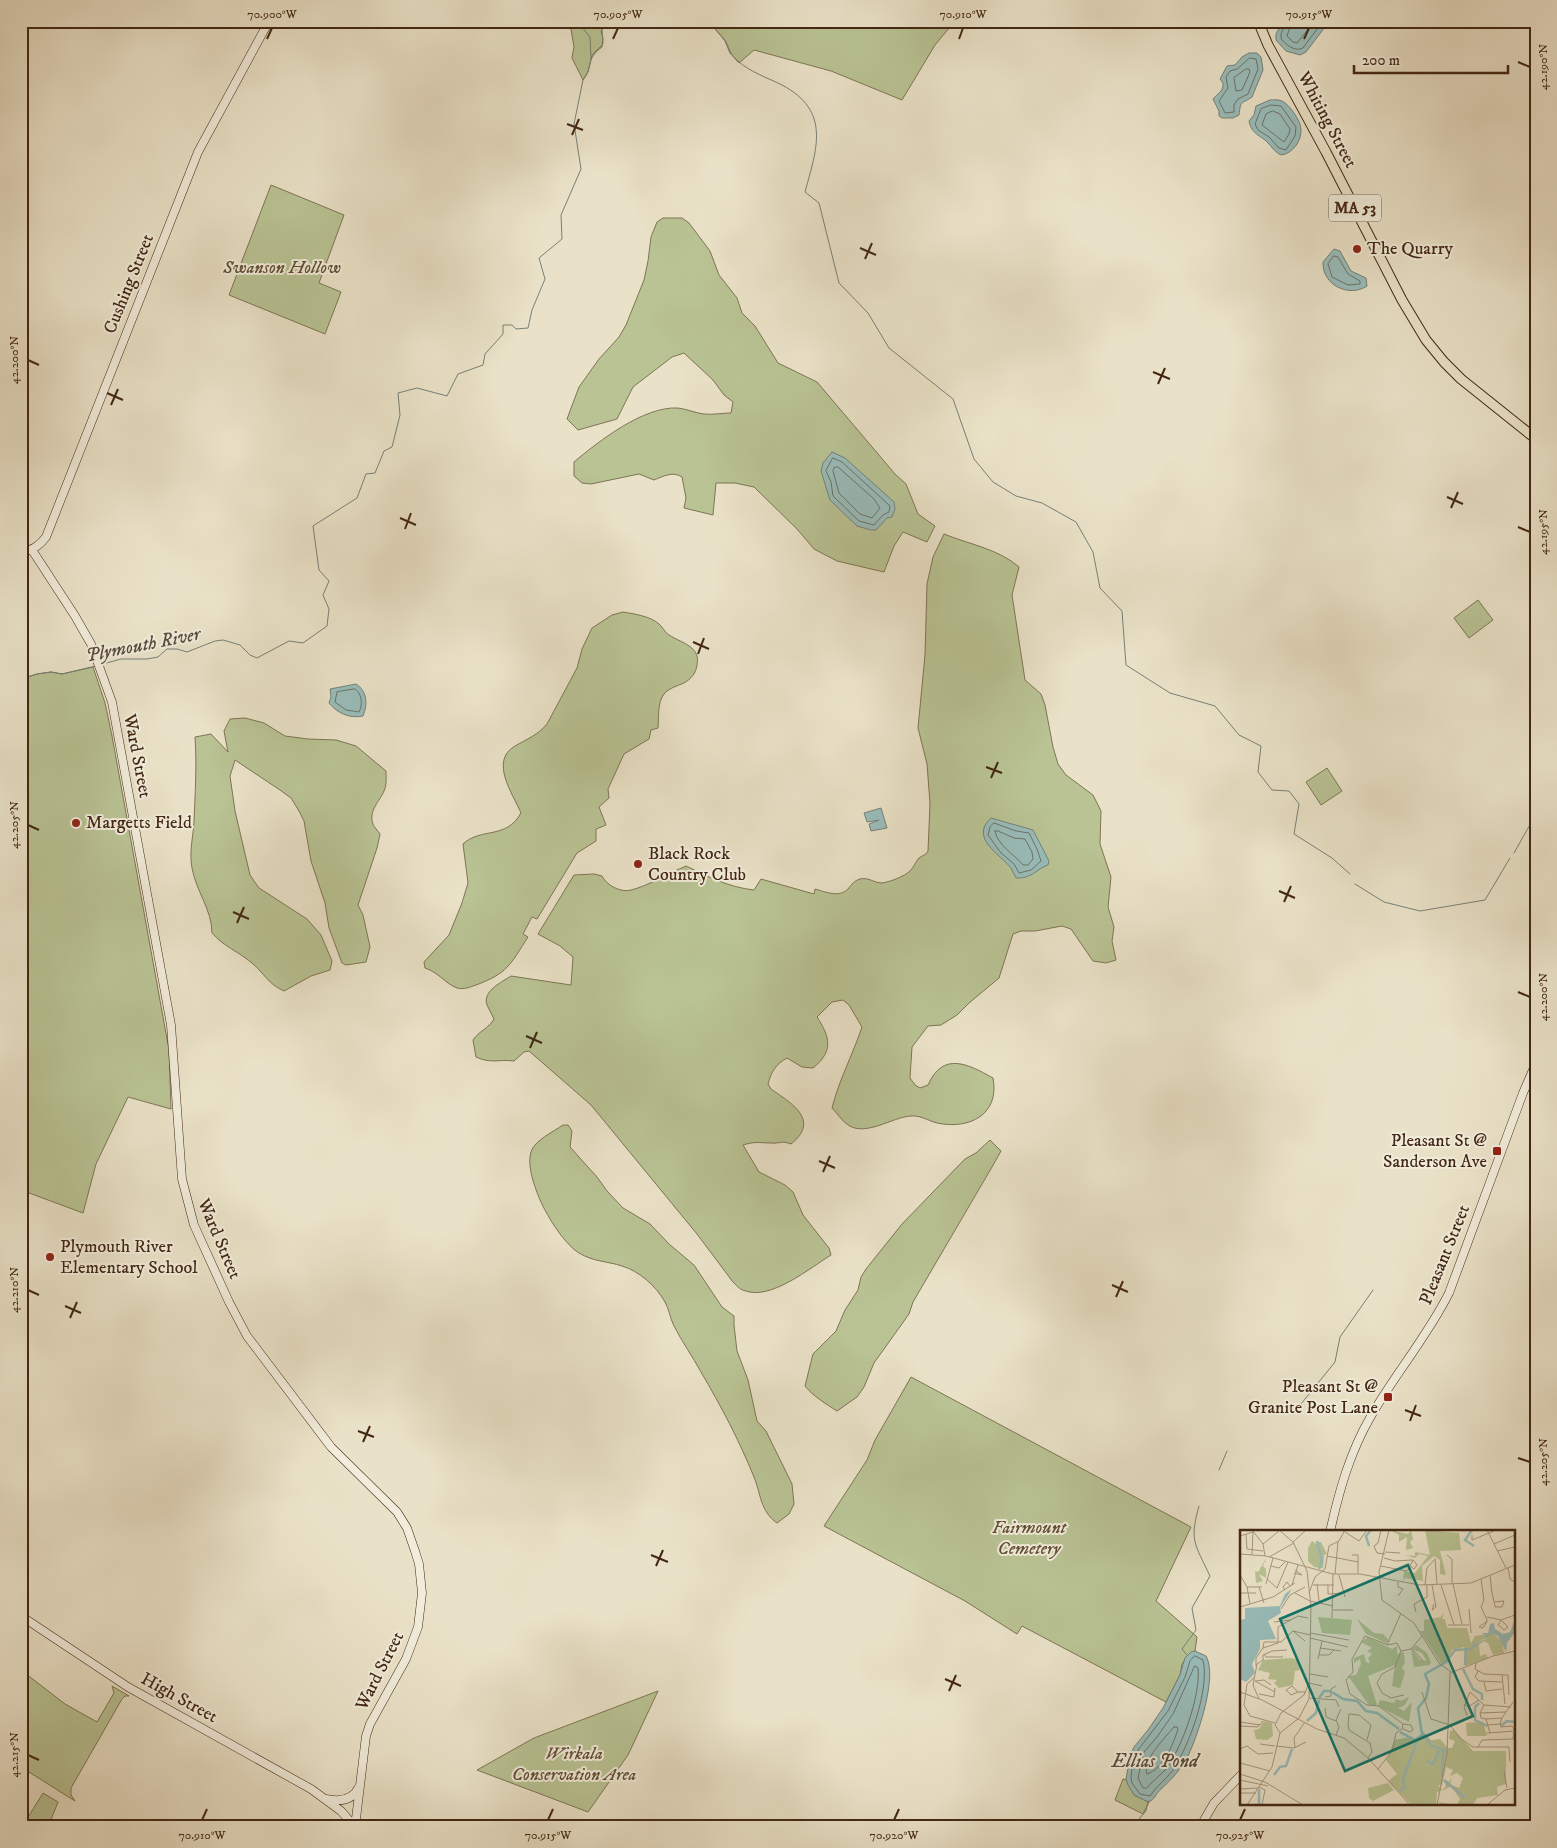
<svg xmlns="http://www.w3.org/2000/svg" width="1557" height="1848" viewBox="0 0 1557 1848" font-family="'IM FELL DW Pica',serif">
<rect width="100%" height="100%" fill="#eae2c8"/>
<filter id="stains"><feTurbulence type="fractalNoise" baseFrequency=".004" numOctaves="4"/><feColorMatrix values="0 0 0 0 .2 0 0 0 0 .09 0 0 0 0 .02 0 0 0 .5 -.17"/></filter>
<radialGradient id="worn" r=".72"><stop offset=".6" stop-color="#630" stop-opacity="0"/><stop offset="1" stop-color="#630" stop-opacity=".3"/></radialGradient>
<!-- green -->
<path fill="#b9c394" stroke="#7e7554" d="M573 21H644L638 27 617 24 604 27 601 31 603 38 602 47C585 59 594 66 583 80L572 58 574 47 571 29Z
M709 21H955L935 45 902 100 831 71 754 50 739 63 730 53 725 41Z
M271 185 344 215 319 283 341 292 325 334 229 295Z
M663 218H682L689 223 710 251 719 275 737 298 742 313 755 326 778 363 817 382 895 474 906 484 918 514 935 526 927 542 903 532 894 546 884 572 837 561 814 549 797 529 754 487 735 483H716L713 515 684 508 686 498 682 477C673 471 664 476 654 480L639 474 591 484 582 483 574 476V462C599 441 644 406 678 408 687 409 695 413 704 414 712 415 722 413 731 413L733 402 724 395 713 380 684 353 672 357 633 387 617 419 578 430 567 419 579 387 599 359 619 337 626 325 644 280 648 261 651 237 657 222Z
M944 534C968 544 999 549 1019 567L1012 595 1025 680 1041 694 1045 705 1053 747 1058 764 1066 775 1093 795 1101 811 1100 844 1111 877 1108 907 1114 927 1112 941 1116 960 1106 963 1093 961 1071 929 1062 926 1035 931H1021L1013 934 999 978 969 1003 957 1015 941 1025 928 1026 912 1047 910 1078 915 1085 920 1088 928 1085C943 1051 968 1064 993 1078 1000 1114 970 1130 937 1123 929 1121 920 1115 911 1116 892 1117 866 1137 848 1125 842 1121 837 1113 832 1108 839 1080 853 1054 862 1027L849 1005 843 1000 832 1002 817 1017C830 1037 834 1051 813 1068L802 1067 787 1058C776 1064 771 1072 768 1084L771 1089C791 1103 821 1120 791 1144 781 1140 780 1144 771 1143 758 1143 756 1141 743 1145L759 1172 785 1185 793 1192 803 1215 829 1248 831 1255C810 1268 771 1300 746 1291 740 1290 737 1286 733 1282L697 1234 591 1105 529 1051 524 1052 514 1061C499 1059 491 1064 476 1057L473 1040C479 1031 489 1028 494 1019 492 1014 489 1010 487 1005 482 991 502 982 511 976L571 985 573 957 560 946 538 934 574 875 594 874 602 876C606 885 621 893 631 890 648 886 669 873 686 866 709 877 728 887 754 890L761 879 814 894 815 889C826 892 839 898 848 889 852 884 854 881 860 879 869 877 874 883 882 883 890 882 905 876 910 871 914 867 916 861 919 858 923 855 925 856 928 851L930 803 927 764 918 728 925 655 927 584 933 557Z
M1478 600 1493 620 1469 638 1454 618Z
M623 612C634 614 650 616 659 624 663 627 664 632 669 635 681 643 701 646 697 665 696 673 691 679 684 683 677 686 669 688 664 694 657 703 659 718 658 728L651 730 649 739 624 754 608 789 609 798 599 807 606 825 596 829V841L577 853 537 919 532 917 523 934 528 937C510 965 508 973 476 985 470 987 464 990 457 988 446 984 438 972 425 968L424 962 449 935 462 903 468 883 463 844C481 827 506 840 521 813 513 794 489 761 515 746 527 739 538 735 547 724L577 668 582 649 592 628 612 615Z
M93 667 105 703 112 736 169 1050 171 1109 128 1097 96 1164 83 1213 21 1190V679L37 674 51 672 62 674Z
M245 718 264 723 285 736 308 739 336 740 356 746 386 771C386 778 387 784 384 791 380 801 368 811 373 824 374 827 378 831 380 834L377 848 358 905 363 915 370 947 366 962 346 965 342 963 329 928 325 903 311 861 304 821 299 811 291 798 280 790 235 760 230 776 235 811 250 875 259 888 307 919 321 935 332 961 330 970 311 976 284 991C268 984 265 974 252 963 239 952 223 946 212 933 212 910 196 891 192 868 189 852 193 838 194 822 195 794 197 766 195 737L211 734 228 752 224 731 230 719Z
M1327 768 1342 791 1321 805 1306 782Z
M563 1125H568L572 1131 570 1147 597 1177 607 1191 623 1208 650 1224 669 1244 694 1265 722 1307 734 1316V1325L737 1351 748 1380 757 1421 766 1431 792 1484 794 1504 789 1514 777 1523C760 1511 761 1494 754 1477 739 1440 721 1406 701 1372 693 1357 682 1342 674 1326 670 1318 669 1309 665 1302 656 1286 639 1271 622 1266 607 1261 594 1262 579 1253 563 1243 545 1213 538 1195 533 1182 524 1157 535 1145 542 1137 554 1131 563 1125Z
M990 1140 1001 1151 992 1167 913 1302 909 1314 874 1363 864 1387 857 1397 837 1411C826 1404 813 1396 805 1386L813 1354 836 1331 845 1310 858 1290 861 1277 866 1269 902 1224 965 1159 976 1153Z
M911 1377 1191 1527 1156 1601 1197 1637 1195 1651 1188 1655 1182 1664 1180 1675 1166 1702 1022 1626 1017 1634 965 1601 824 1526 867 1460 875 1440Z
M21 1670 65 1704 97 1722 114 1693 112 1686 129 1696H125L122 1699 71 1788V1795L75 1801 21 1767Z
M658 1691 628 1755 588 1812 477 1770 534 1738Z
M1123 1779 1127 1780 1134 1795 1149 1802 1143 1814 1115 1800Z
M43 1793 58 1802 48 1827H22Z"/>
<!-- water -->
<path fill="#99bdbb" stroke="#768178" d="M1283 21H1328V23L1306 52 1300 55 1286 51 1276 40V34Z
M1249 53H1257L1261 57 1263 70 1252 97C1240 105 1241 100 1239 115L1233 118H1222L1219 116V111L1213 99C1218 93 1224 91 1223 83L1220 79 1227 66 1235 65 1242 57Z
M1270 100C1273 100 1278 99 1282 101 1289 104 1301 121 1301 129 1302 141 1292 154 1281 155 1274 152 1271 145 1265 140 1258 135 1251 132 1249 121L1254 115 1256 106Z
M1334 249 1340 251 1351 271 1366 278 1367 286C1349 298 1322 285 1323 262Z
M832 452 845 458 894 502 895 509 892 517 887 518 876 530H871L857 526 830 500 821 471 823 463Z
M356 684C367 691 368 704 363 716 350 719 337 713 329 703L331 697 330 689Z
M881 808 887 828 871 831 869 824 879 820 867 822 864 813Z
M991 818 1033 830 1049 861 1048 865C1036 869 1032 879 1016 878 1014 875 1013 871 1011 868 1000 854 969 838 991 818Z
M1195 1651 1206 1656C1218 1676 1198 1735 1188 1756 1181 1769 1172 1779 1161 1789 1156 1793 1155 1800 1148 1802L1134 1795 1128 1785 1126 1779 1130 1756 1134 1747 1148 1730 1163 1708 1180 1675 1185 1658 1191 1652Z"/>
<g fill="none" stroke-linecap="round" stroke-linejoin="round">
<!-- shore -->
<path stroke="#6e7267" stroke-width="1" d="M1286 21 1281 34V39C1287 45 1294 52 1303 48L1323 21
M1292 21 1287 36 1293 42 1297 43 1315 21
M1250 58 1256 59 1258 69 1248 94 1238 99 1234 105V112L1225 113 1219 101 1228 88 1226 77 1230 71 1237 69Z
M1246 69H1249L1250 72 1242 90 1236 91 1234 78Z
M1271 105 1281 106 1296 127 1295 136 1286 150 1279 148 1269 137 1258 130 1255 124 1261 109Z
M1273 111 1280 114 1290 129 1289 134 1284 142 1262 125 1266 114Z
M1334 256 1338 257 1348 274 1360 281V284L1348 285 1332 277 1328 264Z
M833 458 842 462 890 506 889 512 883 515 874 525 859 521 833 496 831 482 826 471Z
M835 467H838L874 499 880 508 872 518 860 514 839 493 833 471Z
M355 689C362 693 363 705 359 712L346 710 335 702 337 692Z
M994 823 1016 831 1029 833 1037 849 1041 861 1031 870 1019 873 1014 864 1001 853 988 835 990 827Z
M995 831H998L1014 838 1025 839 1032 852 1033 859 1028 865H1023C1015 855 997 845 995 831Z
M1195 1656 1203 1660C1210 1689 1189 1746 1173 1770 1166 1780 1156 1786 1150 1796L1140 1794 1132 1783 1131 1778 1132 1768 1138 1750 1168 1711 1185 1677 1190 1661Z
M1195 1666 1198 1668C1201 1694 1182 1748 1166 1769 1160 1776 1152 1781 1147 1788H1143L1138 1778 1144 1752 1157 1737 1173 1714Z
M1174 1727H1177L1178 1729C1173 1745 1163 1769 1147 1774 1142 1760 1165 1738 1174 1727Z"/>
<!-- stream -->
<path stroke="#768178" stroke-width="1" d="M577 21 590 37 591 58
M709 21C713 28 719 33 724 39 730 47 728 53 738 61 750 72 768 78 782 85 831 111 817 148 805 192L819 203 839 283 868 313 889 348 953 399 974 459 993 482 1016 496 1042 503 1076 522 1093 552 1100 588 1122 611 1126 665 1170 693 1215 706 1239 735 1261 746 1258 772 1272 790 1289 791 1299 804 1294 834 1332 858 1350 874
M103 664 121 659H147L158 657 167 649H177L187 652 215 641 223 640 240 645 250 655 257 658 289 641 303 643 327 626 329 609 323 595 329 581 319 570 313 526 357 498 366 474 375 473 384 451 392 447 400 415 398 393 417 388 447 396 458 374 483 365 485 354 503 334V325H512L516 329 528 328 532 310 545 279 539 258 562 239 561 215 581 169 574 124 583 80 588 72 592 55 603 44 602 30C610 20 627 25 638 27L644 21
M21 679 37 674 51 672 62 674 96 666
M1514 853 1536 814
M1355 884 1384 902 1420 911 1485 900 1510 858
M1301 1404 1335 1362 1340 1337 1373 1290
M1219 1470 1227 1451
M1187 1655 1182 1649 1196 1630 1192 1608 1210 1576C1195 1544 1189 1541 1199 1506
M1132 1827 1146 1811 1148 1801"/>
<!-- secondary casing -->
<g stroke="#422713" stroke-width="9">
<path id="secondary" d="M32 550 75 616 91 644 112 702 171 1025 182 1179 194 1225 229 1302 247 1336 331 1447 397 1512 407 1528 415 1551 419 1564 422 1593 418 1627 406 1659 370 1724 366 1736 355 1827
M21 552C33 550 39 546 46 537L198 152 269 21
M1330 1532C1339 1491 1350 1452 1371 1416 1395 1374 1427 1337 1449 1293L1523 1093 1536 1063
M21 1616 128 1687 311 1789 341 1811 355 1827
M326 1799C340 1802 353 1800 359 1787
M1200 1827 1214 1803 1241 1775"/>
</g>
<!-- primary casing -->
<g stroke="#422713" stroke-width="11">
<path id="primary" d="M1258 21 1268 45 1326 152 1402 300 1426 340 1444 362 1461 379 1536 439"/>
</g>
<!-- secondary -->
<use href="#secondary" stroke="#f1ecdb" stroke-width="8"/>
<!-- primary -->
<use href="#primary" stroke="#eae2c8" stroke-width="9"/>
</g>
<!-- ticks -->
<path fill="none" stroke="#422713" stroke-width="2" d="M267 39 272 28M613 39 618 28M959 39 963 28M1304 39 1309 28M1518 62 1530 67M567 124 583 130M572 135 579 119M860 248 876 255M865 259 872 243M28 360 39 365M1153 372 1170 379M1158 384 1165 368M107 393 123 400M111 405 118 389M1447 497 1463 504M1451 508 1458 492M400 518 416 525M1518 527 1530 532M405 529 411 513M693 642 709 649M698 654 704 638M986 767 1002 773M991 778 998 762M28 825 39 830M1279 891 1295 898M1284 902 1291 886M233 912 249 919M237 923 244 907M1518 992 1530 997M526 1036 542 1043M530 1048 537 1032M819 1161 835 1168M823 1172 830 1156M1112 1285 1128 1292M28 1290 39 1295M1116 1297 1123 1281M65 1306 81 1313M70 1318 77 1302M1405 1410 1421 1416M1410 1421 1416 1405M358 1431 374 1437M363 1442 370 1426M1518 1458 1530 1462M651 1555 668 1562M656 1566 663 1550M945 1679 961 1686M949 1691 956 1675M28 1755 39 1760M202 1820 207 1809M548 1820 553 1809M894 1820 899 1809M1240 1820 1245 1809"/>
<!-- markers -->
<g fill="#8f2418" stroke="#f1ecdb" stroke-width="2">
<circle cx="1357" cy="249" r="5"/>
<circle cx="76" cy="823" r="5"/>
<circle cx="638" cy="864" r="5"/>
<rect x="1492" y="1146" width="10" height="10" rx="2.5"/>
<circle cx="50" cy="1257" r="5"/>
<rect x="1383" y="1392" width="10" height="10" rx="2.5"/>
</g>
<g text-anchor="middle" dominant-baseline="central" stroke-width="4" stroke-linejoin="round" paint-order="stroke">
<!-- shield labels -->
<rect fill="#f1ecdb" stroke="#76624f" stroke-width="1" x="1329" y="194.5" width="52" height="27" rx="4"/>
<g font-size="16" font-weight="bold" fill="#422713">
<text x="1355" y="208">MA 53</text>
</g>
<!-- street labels -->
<g font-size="18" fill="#422713" stroke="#f1ecdb">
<text transform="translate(1327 120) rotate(62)">Whiting Street</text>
<text transform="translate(129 284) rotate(-68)">Cushing Street</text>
<text transform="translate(137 756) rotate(79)">Ward Street</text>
<text transform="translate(219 1239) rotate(67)">Ward Street</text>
<text transform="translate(1445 1255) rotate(-68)">Pleasant Street</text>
<text transform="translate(380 1671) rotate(-63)">Ward Street</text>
<text transform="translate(179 1698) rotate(29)">High Street</text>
</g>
<!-- poi labels -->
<g font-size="18" fill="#422713" stroke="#f1ecdb" text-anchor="start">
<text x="1367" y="249">The Quarry</text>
<text x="86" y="823">Margetts Field</text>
<text x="648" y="854">Black Rock<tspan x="648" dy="21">Country Club</tspan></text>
<text x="1487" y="1141" text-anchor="end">Pleasant St @<tspan x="1487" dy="21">Sanderson Ave</tspan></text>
<text x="60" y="1247">Plymouth River<tspan x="60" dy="21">Elementary School</tspan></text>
<text x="1378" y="1387" text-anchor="end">Pleasant St @<tspan x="1378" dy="21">Granite Post Lane</tspan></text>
</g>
<!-- park labels -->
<g font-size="18" font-style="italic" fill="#604e33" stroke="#f1ecdb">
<text x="282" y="268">Swanson Hollow</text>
<text x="1029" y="1528">Fairmount<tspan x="1029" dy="21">Cemetery</tspan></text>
<text x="574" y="1754">Wirkala<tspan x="574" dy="21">Conservation Area</tspan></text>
</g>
<!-- water labels -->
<g font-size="19" font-style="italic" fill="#584c3d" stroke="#f1ecdb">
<text transform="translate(143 645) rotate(-11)">Plymouth River</text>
<text x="1155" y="1761">Ellias Pond</text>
</g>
</g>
<!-- overview -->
<g transform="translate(1240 1530)">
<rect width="275" height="275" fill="#eae2c8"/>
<path d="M150 0 168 4 171 0 173 9 170 12 173 18 166 20 167 7 159 12V5ZM185 0 219 3 221 20 200 21 206 45 200 44V30L194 26 182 36 183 51 165 48 163 51 164 41 175 43 188 26 179 24 175 28 166 25 175 26V22L190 25ZM72 11 78 15V12H81L87 24 84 25 83 38 74 37 68 31V18ZM27 27 23 36 26 39V48L19 44 23 51 16 53 15 41 18 42ZM204 82 202 89H205L207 98H227L231 113 235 106 253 103 262 112 264 123 253 125 248 113 243 111 246 109 245 108 236 114H239L240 126 246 124 248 128 225 136 224 117 212 120 207 131 202 135 180 101H184V90L201 87ZM78 87 112 90 110 105 82 103ZM117 89 134 103 143 104 149 110 146 113 126 104ZM128 107 152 119 157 116V124L164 122 165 133 162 138 165 142 160 158 152 156 155 135 128 146 137 175H129L108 146 116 145 121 134 120 129 114 133V128L124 124 126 132 130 133 128 128 132 124 127 121 132 118 121 112ZM176 115 187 123 191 133 189 135 174 137 171 119 180 130 187 131 182 123 172 119ZM52 128 57 130 60 140 55 141 53 155 39 158 34 153 37 150 28 149 30 143 18 140 23 130ZM169 167 165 175 158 178 164 181 172 172 169 192 138 176 140 170 154 173 156 169 161 171ZM24 191 32 193 33 206 27 210 16 209 14 200 19 199ZM243 192 247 206H227L226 193ZM182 200 191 210 200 209 208 218H212L215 211 209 209 210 201 214 200 233 221H266V254L257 257 258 265 237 268 233 275H203L198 272 217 275 220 269 211 256 202 261 206 256 204 251 209 252 212 247 210 254 219 258 223 248 217 243 210 246 213 240 206 237 202 255H198L202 260 197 262 196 275H172L148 251 157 244 146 230 155 210 170 207 177 210 182 205ZM148 253 154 260 133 271 129 268 128 258Z" fill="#b9c394"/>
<path d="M52 59 40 78 41 83 28 91 36 109 20 110V119L12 134 15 143 6 152 0 149V90L5 89V78L40 76 45 64ZM275 89V102L267 113 266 122 258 106 252 103 240 114H236L245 109 246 106 242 103H248L250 94 254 93 255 99 263 104 270 102Z" fill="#99bdbb"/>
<path fill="none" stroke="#99bdbb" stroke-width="2.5" d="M232 0 225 10 234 16M77 11 82 31 79 39M129 16 126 6 131 0M225 135 226 118M223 139 233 159 242 164V170M92 162 103 169 117 171 126 181 137 183 159 199M79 168 84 161H91M239 173 235 177V190L247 196M67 191 76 183 79 170M261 196 267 191 275 192M160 202 175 210 182 205 178 178 186 168 189 154 185 144 206 132 215 120 231 119 238 113M182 203 192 216 204 220 203 226M187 231 193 234 199 221M34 245 40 237 46 236 52 219M202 247 203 226M204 250 225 268M160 261 165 257 163 249 177 211M19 275V259"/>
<path fill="none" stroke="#a79780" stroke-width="1" d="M12 0 23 14M141 0 138 13 134 16 137 23 145 24M149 0 139 42 142 70 174 93 199 133 211 142M247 0 266 38M105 2 119 11 127 0M6 4 7 19 23 21M232 5V10L256 0M0 6 13 2 12 25M53 12 66 0M254 14 275 5M257 21 275 17M145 22 160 23M0 24 26 26 93 44H120L180 55 231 53 275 35M112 25H118V43M207 25 212 29V53M25 26 23 14 39 1M87 26 118 32M29 27 54 13M144 28 155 31 172 30H173L175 32 177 35 174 39 170 36 173 30M31 36 39 38 45 32M141 36 166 41 171 38M268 37 270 49 275 52M54 43 62 45 55 40M95 44 98 12M0 45 7 57 10 74M99 45 105 67M250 45 252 63 255 76V77H262L264 71 254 72M27 49 37 58 48 32M241 49 244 70 241 77 247 90V92H246V93L243 98 239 97 246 92M158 52V57L163 59 158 66M26 54 33 28M77 54 79 71M213 54 222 94M52 55 58 35M73 55H94M88 55V64L103 63M185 55 187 38 195 29 197 54M192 55 196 77 192 80 194 74M201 55 214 95M7 57H22M19 57 24 73M45 60 43 57 47 52 50 56M0 63H16M55 63 70 71 93 76M69 63 75 47 85 39 89 16 99 11 105 0M0 77 33 67 55 53M41 79 50 65 65 57M229 79 231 103M93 80H113M176 82 174 74 187 67V55M247 87 261 90 258 95 264 100 268 97 261 90 275 85M92 88 93 44M34 92 51 90M208 95H229M53 101 70 105M53 101 65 111M70 103 109 110M70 108 108 117M147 115 161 83M23 118 38 113V97L58 86 68 88M23 118 24 112H41L53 101M80 118 101 121M171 118 183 131M161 121 155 137 142 144 137 153 142 163 151 168 164 165M161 121 171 119 182 106M24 124 26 127H43M79 125H89L94 120M78 129 82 111M236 133 235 139 244 144 268 145 269 165M16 136V128L23 118M238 141 235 147 239 151 262 152M70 144 88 147M262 145 265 174M15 151 35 162M15 151 24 150 31 155M244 152 246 161 262 159M0 162 22 170 77 199 104 208 128 228 170 275M58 162 51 165 46 160 52 156 58 162H66M182 162 191 189 210 195 221 209 233 217H269L270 232M19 164 34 167 35 158M85 167 91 166V159L96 156M69 168 96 170 99 177M19 169 13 155 17 134 23 130V125L32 121 47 120M224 174 228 177 239 170M85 178 86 187 96 191M240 183 244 175 271 177M227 185 224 177 230 162 244 175M10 186 4 175 7 154 14 148M10 186 35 193M246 189 262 188 266 182M0 192 20 195 23 191M108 194 109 200 130 213 132 222 128 228M108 194 109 184 119 185 131 195M248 195 260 194 262 188M0 196 18 197 19 194M163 199 170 202 173 200 171 195 163 194M40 203 35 195 41 183 64 165 69 153 82 156M247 203 275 201 272 196 261 197 260 194M250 203 246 189 241 188 240 183 266 182 273 172M96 205 99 197 96 190 101 179M127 210 131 195M20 214 35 216M36 216 54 218 66 212M238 217 242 210 273 209 274 202M55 218 54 208 65 192M0 219 7 216 18 224 33 223M0 233 30 241M138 239 152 221 156 203 162 199 163 194 139 176 127 175 110 164 106 150 113 142 112 129 125 106 148 115 157 113 161 121M264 241 267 258M0 244 25 252 63 275M0 250 28 256M19 257 25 260 22 275M0 259 18 258M0 263H16M7 275 32 237 40 203 59 188 69 169 71 76 67 41 53 12 39 0M197 275 207 224 210 143 253 126 275 121M247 275 265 260 275 258"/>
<path fill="#0f766e" fill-opacity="0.15" stroke="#0f766e" stroke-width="2.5" d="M168 35 233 186 105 241 40 89Z"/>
<rect width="275" height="275" fill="none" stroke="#422713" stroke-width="2.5"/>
</g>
<!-- margin -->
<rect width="1557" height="1848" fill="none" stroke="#eae2c8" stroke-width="55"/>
<!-- scale -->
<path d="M1354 65v8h154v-8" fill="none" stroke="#422713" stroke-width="2.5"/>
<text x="1362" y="65" font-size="15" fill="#422713" stroke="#f1ecdb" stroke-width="4" paint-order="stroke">200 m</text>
<rect x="28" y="28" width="1502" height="1792" fill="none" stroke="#422713" stroke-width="2"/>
<g font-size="12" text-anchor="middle" fill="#422713">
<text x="272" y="18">70.900°W</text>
<text x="618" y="18">70.905°W</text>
<text x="963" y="18">70.910°W</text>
<text x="1309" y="18">70.915°W</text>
<text transform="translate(1543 67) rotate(-90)" y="4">42.190°N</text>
<text transform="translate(14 360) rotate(-90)" y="4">42.200°N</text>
<text transform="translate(1543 532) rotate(-90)" y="4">42.195°N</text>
<text transform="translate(14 825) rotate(-90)" y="4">42.205°N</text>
<text transform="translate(1543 997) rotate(-90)" y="4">42.200°N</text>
<text transform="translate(14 1290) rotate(-90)" y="4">42.210°N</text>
<text transform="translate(1543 1462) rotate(-90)" y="4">42.205°N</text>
<text transform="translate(14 1755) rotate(-90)" y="4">42.215°N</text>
<text x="202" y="1839">70.910°W</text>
<text x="548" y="1839">70.915°W</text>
<text x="894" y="1839">70.920°W</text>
<text x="1240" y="1839">70.925°W</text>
</g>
<rect width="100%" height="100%" filter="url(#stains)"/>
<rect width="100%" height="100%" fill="url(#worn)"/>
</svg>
